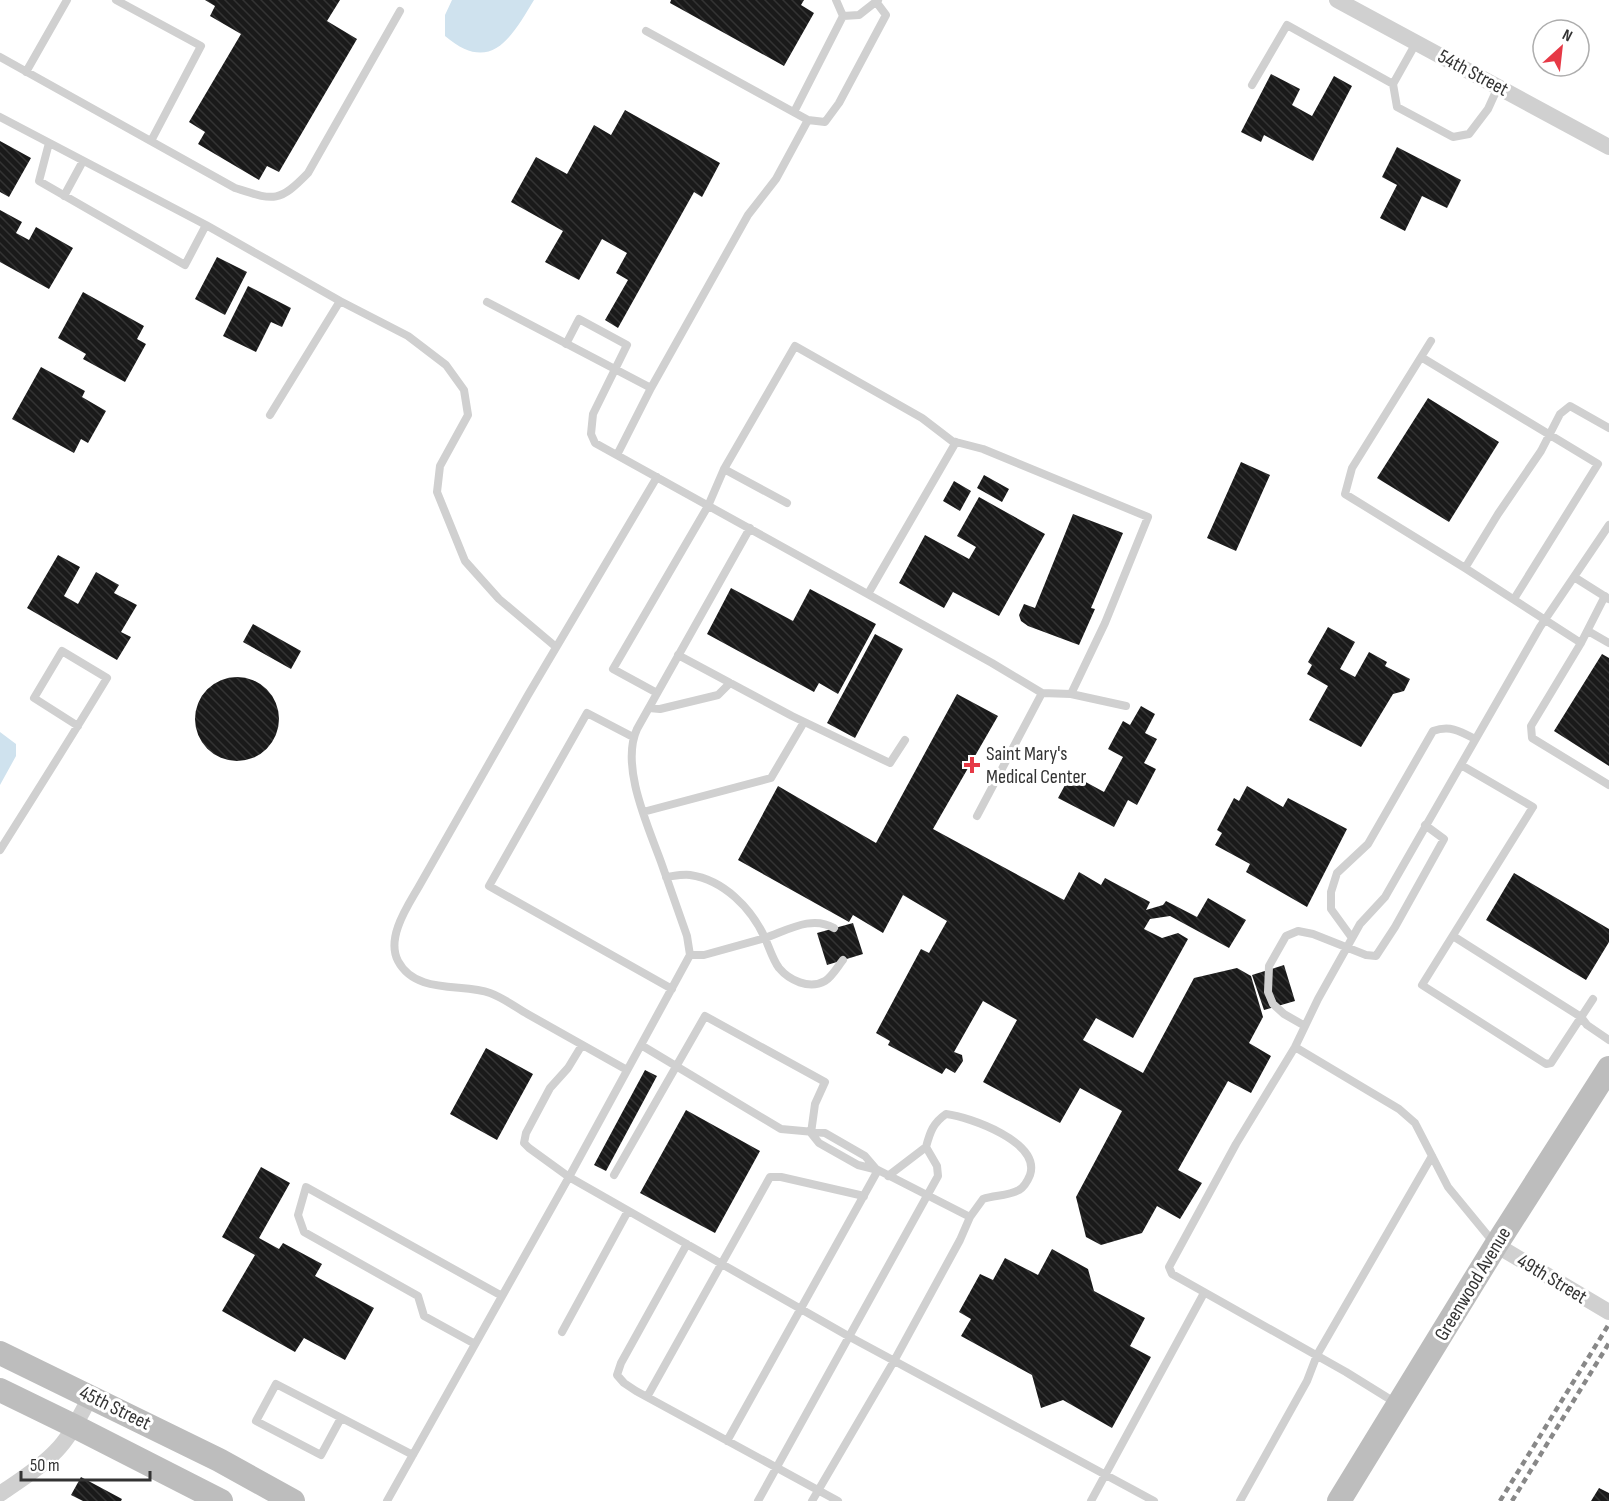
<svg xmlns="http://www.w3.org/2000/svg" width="1609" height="1501" viewBox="0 0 1609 1501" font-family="'Sofia Sans Condensed',sans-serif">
<defs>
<pattern id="building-back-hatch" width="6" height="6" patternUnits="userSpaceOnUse" patternTransform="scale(1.5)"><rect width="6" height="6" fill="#1a1a1a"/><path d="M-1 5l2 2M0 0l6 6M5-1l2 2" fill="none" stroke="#333"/></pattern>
</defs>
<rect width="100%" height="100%" fill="#fff"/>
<!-- water -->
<path fill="#cfe2ee" d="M452 0H534C511 38 491 75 445 36V15Z
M0 732 16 744V756L0 785Z"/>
<!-- building -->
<path fill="url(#building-back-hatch)" d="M205 0H340L327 21 357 39 279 172 267 166 259 180 198 144 205 132 189 122 241 34 210 16 215 6Z
M671 0H804L801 5 814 13 784 66 670 3Z
M1271 74 1300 89 1292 105 1312 116 1334 76 1352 86 1313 161 1264 135 1261 142 1241 132Z
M625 110 720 163 702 197 694 192 618 328 605 320 628 280 616 273 627 253 602 239 579 280 545 262 563 231 511 202 536 157 567 174 594 125 611 135Z
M0 141 31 158 9 197 0 192Z
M1397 147 1461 180 1447 208 1422 196 1405 231 1380 218 1397 185 1382 177Z
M0 210 22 222 16 233 29 240 36 227 73 248 49 289 0 262Z
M217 257 247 272 225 315 195 299Z
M248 286 291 308 282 327 271 322 256 352 223 336Z
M83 292 144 326 137 339 146 344 125 382 83 359 86 354 58 338Z
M41 367 85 391 82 397 106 411 88 443 81 439 74 453 12 419Z
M1428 398 1499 442 1449 522 1377 478Z
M1241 462 1270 475 1236 551 1207 538Z
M984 475 1009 489 1002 502 977 488Z
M954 481 971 491 960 511 943 501Z
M979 497 1045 534 999 616 953 592 944 608 899 583 925 535 969 559 976 547 957 536Z
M1073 514 1123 533 1091 608 1095 609 1079 645 1028 626 1021 621 1019 615 1024 604 1035 608Z
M58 555 80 567 64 596 78 604 96 572 119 585 114 593 137 605 121 632 131 637 117 660 27 608Z
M731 588 793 621 810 589 876 624 838 694 819 683 814 692 707 634Z
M253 624 301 651 291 669 243 642Z
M1328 627 1355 642 1340 669 1355 677 1369 652 1387 662 1385 666 1410 679 1404 691 1393 694 1361 747 1309 720 1328 686 1307 674 1312 665 1308 662Z
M875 634 903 649 855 738 827 723Z
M1602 654 1609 658V766L1554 731Z
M195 719a42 42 0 1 1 84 0a42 42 0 1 1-84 0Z
M957 694 998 716 933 829 1064 900 1079 872 1101 885 1105 878 1150 902 1146 910 1163 905 1166 901 1197 917 1208 898 1246 920 1229 948 1170 916 1150 919 1144 929 1162 938 1178 933 1188 939 1133 1038 1096 1018 1083 1040 1143 1073 1194 978 1237 968 1251 976 1263 1017 1249 1043 1271 1056 1251 1093 1228 1081 1178 1170 1202 1183 1180 1219 1157 1206 1142 1233 1101 1245 1086 1237 1076 1197 1122 1111 1080 1088 1060 1123 983 1082 1017 1020 983 1001 954 1052 962 1055 963 1061 955 1073 946 1068 942 1074 888 1045 890 1041 876 1033 921 949 929 953 947 921 903 895 883 933 853 915 849 922 738 860 778 786 876 843Z
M1141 706 1155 714 1145 733 1157 739 1144 763 1156 769 1137 805 1128 800 1114 827 1058 798 1071 774 1104 792 1123 757 1108 749 1123 721 1130 725Z
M1247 786 1283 807 1288 798 1347 829 1307 907 1246 872 1250 864 1215 845 1222 833 1217 830 1234 798 1239 801Z
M1514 873 1609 929V942L1586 980 1486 920Z
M853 923 863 954 827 965 817 933Z
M1284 965 1295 1001 1264 1010 1252 975Z
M486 1048 533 1074 497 1140 450 1114Z
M645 1070 657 1076 606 1171 594 1165Z
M686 1110 760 1151 715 1233 640 1193Z
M261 1167 290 1183 259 1238 279 1249 283 1243 322 1264 315 1276 374 1308 345 1360 304 1338 295 1352 222 1311 255 1255 222 1237Z
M1052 1249 1088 1269 1094 1291 1145 1318 1130 1346 1151 1357 1112 1428 1063 1400 1041 1408 1032 1375 961 1336 971 1319 959 1312 980 1274 993 1280 1005 1258 1038 1275Z
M81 1477 122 1499 121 1501H83L71 1495Z
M1599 1488 1609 1493V1501H1591Z"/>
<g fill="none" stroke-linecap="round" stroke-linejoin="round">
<!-- service -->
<path stroke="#d0d0d0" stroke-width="8" d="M116 0 201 46 151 141
M843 16 859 15 878 0
M646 31 808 120 776 179 748 215 651 388
M0 57 235 188C273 200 278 204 308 173L400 11
M26 72 67 0
M1393 84 1397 107 1453 137 1469 134 1488 109 1498 87
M1252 85 1287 25 1393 84 1416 43
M794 112 843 16 836 0
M0 117 206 225 340 301 270 415
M808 120 825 122 839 103 886 15 877 3
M49 143 39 181 185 265 206 225
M64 196 83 161
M340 301 408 336 446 365 464 390 468 415 440 466 437 492 465 561 499 599 556 647
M487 302 651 388 617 455
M1431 341 1352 468 1345 494 1465 568 1581 643
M566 344 579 319 627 345 593 414 591 434 595 443 992 663 1042 693
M1421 357 1598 464 1514 599
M724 469 787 503
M1465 568 1498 514 1541 451 1560 414 1570 406 1609 428
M1574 577 1609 599
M868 594 956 442
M1605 596 1581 643 1531 726 1532 738 1609 785
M1588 631 1609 643
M678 655 792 716 890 763 905 740
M657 693 613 669 708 506 724 469 795 346 922 418 952 441 983 449 1148 517 1105 623 1071 694
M649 708 660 709 718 695 730 683
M633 737 587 713 489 886 672 989
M1461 765 1533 807 1422 985 1546 1064 1551 1063 1593 999
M643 812 771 778 804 722
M977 816 1042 693 1071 694 1126 706
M0 850C36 793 72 736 107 678L62 651 34 698 78 726
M666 877C674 876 683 874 690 875 724 880 751 908 765 938L704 955H690
M834 928C812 915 788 930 765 938 769 947 773 960 779 968 789 980 809 990 825 981 832 977 838 966 843 960
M1453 936 1581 1017 1587 1025 1609 1040
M1352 938 1331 909V892L1337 873 1368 844 1433 731C1450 725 1460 731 1475 739
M1305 1026 1284 1014 1273 1004 1268 992 1269 966 1286 936 1298 931 1313 934 1366 955 1376 956 1395 927 1444 839 1425 825
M582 1045 568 1068 550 1088 526 1133 524 1143 529 1148 569 1177 850 1337 1154 1501
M641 1045 781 1129 825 1133 865 1156 877 1170
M1295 1047 1399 1109 1415 1123 1448 1187 1494 1243
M627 1070C595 1052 563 1034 531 1016 518 1009 504 998 490 993 463 983 416 995 398 961 386 938 407 907 418 888L528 695 657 477
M614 1175 705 1016 825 1082 815 1104 811 1133 819 1143 858 1165 878 1170 970 1217
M888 1176 926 1147
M687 1244 621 1363 617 1375 624 1383 636 1391 838 1501
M562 1332 628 1211
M475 1344 424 1316 418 1296 304 1232 298 1215 306 1187 502 1296
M647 1397 770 1177H781L864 1196
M1396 1403 1346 1372 1172 1274 1169 1267 1236 1144 1295 1047 1318 999 1360 924 1385 897 1540 627 1609 525
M341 1418 321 1455 256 1421 276 1384 413 1455
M727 1441 878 1170
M387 1501 569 1177 690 955 687 936C678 911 670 887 661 862 648 826 620 766 637 729L750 528
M758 1501 938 1176 937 1166 926 1147C930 1132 933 1123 946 1114 970 1117 1041 1142 1030 1175 1028 1180 1024 1187 1019 1190 1008 1196 994 1195 983 1199L970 1217 960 1240 894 1361 812 1501
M1091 1501 1204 1293
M1240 1501 1307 1381 1317 1355 1432 1156"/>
<!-- minor -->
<path stroke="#d0d0d0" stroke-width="16" d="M1337 0 1609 147
M1496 1245 1609 1312
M0 1494C19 1481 40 1468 56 1451 71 1436 80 1415 91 1396"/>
<!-- secondary -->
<path stroke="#bdbdbd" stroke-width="24" d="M0 1353 219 1460 293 1501
M0 1390 74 1426 221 1501
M1339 1501 1496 1245 1609 1068"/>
<!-- rail -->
<path stroke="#888" stroke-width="4.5" stroke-dasharray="6 4.5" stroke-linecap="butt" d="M1500 1501 1609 1324
M1512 1501 1609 1343"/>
</g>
<!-- markers -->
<path fill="#e63946" stroke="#fff" stroke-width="2" d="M969 756h6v6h6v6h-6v6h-6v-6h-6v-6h6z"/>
<g text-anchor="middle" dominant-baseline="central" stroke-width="6" stroke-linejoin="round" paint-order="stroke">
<!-- street labels -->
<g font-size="20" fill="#333" stroke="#fff">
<text transform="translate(1473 73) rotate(28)">54th Street</text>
<text transform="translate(1552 1279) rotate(31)">49th Street</text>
<text transform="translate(1473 1284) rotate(-59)">Greenwood Avenue</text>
<text transform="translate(115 1408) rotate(26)">45th Street</text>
</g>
<!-- poi labels -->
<g font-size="20" fill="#333" stroke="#fff" text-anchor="start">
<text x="986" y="754">Saint Mary's<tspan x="986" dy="23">Medical Center</tspan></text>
</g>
</g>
<!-- north arrow -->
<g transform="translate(1561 48) rotate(27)"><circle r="28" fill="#ffffff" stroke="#adadad" stroke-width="1.5"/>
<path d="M0-4.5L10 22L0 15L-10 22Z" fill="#e63946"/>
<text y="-9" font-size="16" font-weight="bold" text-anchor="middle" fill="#333333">N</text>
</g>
<!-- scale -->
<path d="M21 1471v9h129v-9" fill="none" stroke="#333333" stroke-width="3"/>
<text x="30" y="1471" font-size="18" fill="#333333" stroke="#ffffff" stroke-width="4.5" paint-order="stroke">50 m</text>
</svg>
